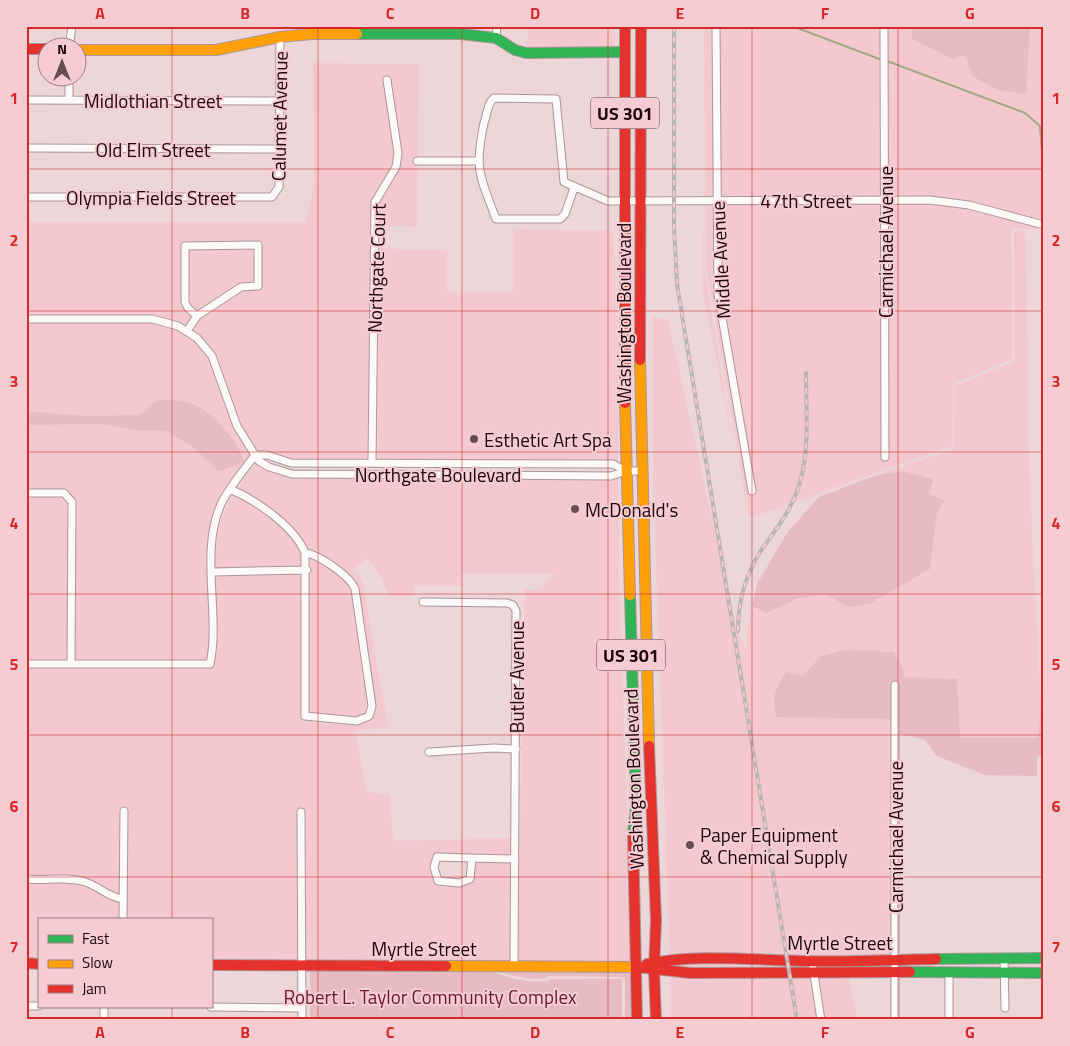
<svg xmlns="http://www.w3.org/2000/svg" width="1070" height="1046" viewBox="0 0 1070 1046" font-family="'Titillium Web',sans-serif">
<rect width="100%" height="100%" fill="#ecd6d9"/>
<!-- built -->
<path fill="#f4c8cf" d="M528 26H615V49H527Z
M704 26H1044V229L1011 228 1012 359 953 384 952 446 749 518 706 267Z
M313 63 419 64 418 158H414V165H418L417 227 376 226 378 203 399 169 401 153 389 76 383 78 395 153 393 166 371 202V467L297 466 260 452 240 425 215 354 202 338 191 330 198 319 242 291 261 286V245L258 241 185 242 182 246V305L192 316 186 327 172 320 152 316 26 315V222L306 223 314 184Z
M703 203 704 268 735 454 702 287Z
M513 229 613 231 618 341V468L378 467 377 248 447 251V293L513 292Z
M1014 231H1026L1029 472 1041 705 1038 738H959L957 679 904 677 893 652 821 656 815 665 772 706 776 717 892 719V957H670L653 476V317L668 320 737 631 747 650V632L752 606 767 613 797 599 825 594 848 607 892 591 904 582 930 569 937 513 929 494 933 479 902 471 877 475 954 449 955 386 1015 361Z
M255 248V282L240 284 197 311 190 306 188 249Z
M26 322 161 324 177 329 196 341 209 358 235 428 254 455 220 504 209 568 208 661H74L75 502 72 496 65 490 26 489V425L100 424 136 430 167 431 195 449 218 471 154 402 139 415 85 416 26 411Z
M259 459 285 471 618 475 619 585 633 964 517 963 525 589 541 590 554 573H461L463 586 414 585V596H390L378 572 368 558 352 571 362 579 388 726 355 731 367 792 389 794 394 841 513 838 512 855 437 854 433 857 431 867 433 880 437 885 459 887 472 882 475 861 512 862 511 963 305 962 303 808 297 809 298 962 211 961V920H126L128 808 122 807 119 920H39V960H26V668H211L215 658V575L303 573V719L307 722 356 725 371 719 374 713 375 702 356 583 318 552 307 550 297 532 249 494 238 487Z
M234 493 246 499 293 538 302 554 303 566 215 568 218 527Z
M26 496 63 497 68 503V661H26Z
M309 557 315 558 348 584 352 590 369 706 367 713 356 718 308 715Z
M735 963 810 965V968L691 969 671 967V964Z
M671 974 810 975 817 1020H671Z
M817 974 848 975 858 1020H824Z"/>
<!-- green -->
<path fill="#e6bcc2" d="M911 26H1030L1026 94 997 90 972 76 965 55 953 59 912 39Z
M167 399C178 401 191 402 201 408 219 420 239 443 245 463L218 471 195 449 167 431 136 430 100 424 26 425V411L85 416 139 415 154 402Z
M902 471 933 479 929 494 945 500 937 513 930 569 871 603 848 607 825 594 797 599 767 613 752 606 757 584 787 533 819 497 877 475Z
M846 650 894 652 903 669 904 677 957 679 960 738H1038L1041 705 1044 704V755L1037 757V776L985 775 937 756 924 739 898 734V681H892V719L776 717C770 699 777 687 786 672L803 676 821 656Z
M494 970 634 971V1020H625V979L622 977 549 976C539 984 506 974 494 970Z
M310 971 493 972C511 979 530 983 549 981V979H622V1020H310Z"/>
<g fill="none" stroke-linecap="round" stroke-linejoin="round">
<!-- stream -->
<path stroke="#a2ab86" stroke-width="2" d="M792 26 882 60
M887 61 1025 113 1040 126 1044 181"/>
<!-- street casing -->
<g stroke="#ab969a" stroke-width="9">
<path id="street" d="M716 26 718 294 752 491
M884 26 885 457
M496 38 497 26
M69 48 72 26
M26 100 279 101
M69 100V78
M26 148 279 149
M417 161H478
M574 188 565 214 560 219H496C480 176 474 170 484 123 487 115 487 104 494 98L556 99 564 182 608 201 930 200 969 205 1044 225
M26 197H272L279 187 280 37
M258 245V286L241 287 197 316 188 308 185 302V246Z
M26 319H152L178 326 197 338 212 356 237 426 255 455 259 461 269 467 292 474 611 476 626 471H643
M187 331 197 316
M255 455H267L291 463 613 464 626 471
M372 463 375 202 396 167 398 153 387 80
M230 489C256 500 295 527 305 553V716L357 721 369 716 372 706 355 589C350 576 318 554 305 553
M26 493H64L72 502 71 664
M212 572 307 570
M423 602 507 603 513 605 516 611 514 966
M26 664H210C221 613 198 549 223 500 232 484 244 470 255 455
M429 752 494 748 516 749
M301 812 302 1020
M437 857 472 858 470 879 459 883 438 881 434 867Z
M472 858 515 859
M26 879C45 881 67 876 85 882 99 886 107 897 123 899
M123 920 124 811
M1004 959 1005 1008
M813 968 821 1020
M26 1006H39
M211 1007 302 1008
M104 1020V1007
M895 1020V685
M949 1020V972"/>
</g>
<!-- fast casing -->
<g stroke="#ab969a" stroke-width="12">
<path id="fast" d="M357 34H461L496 38 515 50 526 53 625 52
M630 595 636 806 633 834
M936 959 1044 958
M910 972 1044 973"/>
</g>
<!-- slow casing -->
<g stroke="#ab969a" stroke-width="12">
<path id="slow" d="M78 50H216L280 37 312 34H357
M640 360 649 746
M625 403 630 595
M446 966 637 967"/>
</g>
<!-- jam casing -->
<g stroke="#ab969a" stroke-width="12">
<path id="jam" d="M625 26V403
M26 49H48
M640 360 641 26
M649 746 656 920 654 969 656 1020
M633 834 637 1020
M26 963 39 964
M647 964C694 954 754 960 803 961 847 962 891 960 936 959
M211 965 446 966
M637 967 690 973 910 972"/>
</g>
<!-- street -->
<use href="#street" stroke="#fcf9f9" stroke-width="7"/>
<!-- fast -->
<use href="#fast" stroke="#30b455" stroke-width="10"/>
<!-- slow -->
<use href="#slow" stroke="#ff9f0a" stroke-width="10"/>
<!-- jam -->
<use href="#jam" stroke="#e5322d" stroke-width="10"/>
<!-- rail casing -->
<g stroke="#bbb4b5" stroke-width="4">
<path id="rail" d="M674 26V226L677 284 797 1020
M738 631C738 603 745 576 760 552 773 533 788 515 796 494 811 456 806 413 806 373"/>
</g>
<!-- rail -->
<use href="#rail" stroke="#f6ccd3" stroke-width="2" stroke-dasharray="5.5" stroke-linecap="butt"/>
</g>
<!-- grid -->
<path fill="none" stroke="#d62828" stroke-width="1" stroke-opacity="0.55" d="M172 26V920M318 26V1020M462 26V1020M608 26V1020M752 26V1020M898 26V1020M26 169H1044M26 311H1044M26 452H1044M26 594H1044M26 735H1044M26 877H1044M172 1007V1020"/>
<!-- markers -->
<g fill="#654f54" stroke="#f6ccd3" stroke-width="2">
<circle cx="474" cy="439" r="5"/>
<circle cx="575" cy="509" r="5"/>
<circle cx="690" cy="845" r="5"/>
</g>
<g text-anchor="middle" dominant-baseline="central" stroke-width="4" stroke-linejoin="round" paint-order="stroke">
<!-- shield labels -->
<g fill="#f6ccd3" stroke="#5e4248" stroke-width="1">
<rect x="591" y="97.5" width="68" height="31" rx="4"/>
<rect x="597" y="639.5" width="68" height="31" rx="4"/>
</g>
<g font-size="18" font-weight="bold" fill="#1d070c">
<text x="625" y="113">US 301</text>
<text x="631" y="655">US 301</text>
</g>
<!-- street labels -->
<g font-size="19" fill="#1d070c" stroke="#f6ccd3">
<text x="153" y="100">Midlothian Street</text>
<text transform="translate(279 116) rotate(-89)">Calumet Avenue</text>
<text x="153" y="149">Old Elm Street</text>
<text x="151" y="197">Olympia Fields Street</text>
<text x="806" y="200">47th Street</text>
<text transform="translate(885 242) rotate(-90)">Carmichael Avenue</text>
<text transform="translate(720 260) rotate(-93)">Middle Avenue</text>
<text transform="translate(376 268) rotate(-88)">Northgate Court</text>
<text transform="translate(623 313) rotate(-90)">Washington Boulevard</text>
<text x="438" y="474">Northgate Boulevard</text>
<text transform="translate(516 677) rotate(-90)">Butler Avenue</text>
<text transform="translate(633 779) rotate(-92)">Washington Boulevard</text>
<text transform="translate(895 837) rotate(-90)">Carmichael Avenue</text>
<text x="840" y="942">Myrtle Street</text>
<text x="424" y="948">Myrtle Street</text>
</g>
<!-- poi labels -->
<g font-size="19" fill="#1d070c" stroke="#f6ccd3" text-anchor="start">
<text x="484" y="439">Esthetic Art Spa</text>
<text x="585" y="509">McDonald's</text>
<text x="700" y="834">Paper Equipment<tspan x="700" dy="22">&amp; Chemical Supply</tspan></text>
</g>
<!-- park labels -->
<g font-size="19" fill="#65182f" stroke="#f6ccd3">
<text x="430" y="996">Robert L. Taylor Community Complex</text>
</g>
</g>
<!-- border -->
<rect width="1070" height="1046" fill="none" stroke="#f6ccd3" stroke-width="55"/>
<!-- legend -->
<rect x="38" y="918" width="175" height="90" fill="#f6ccd3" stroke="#9f7d83"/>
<rect x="48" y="935" width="25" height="8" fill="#30b455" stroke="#9f7d83"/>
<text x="82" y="944" font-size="15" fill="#1d070c">Fast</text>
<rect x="48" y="960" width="25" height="8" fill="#ff9f0a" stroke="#9f7d83"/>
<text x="82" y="968" font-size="15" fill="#1d070c">Slow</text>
<rect x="48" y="985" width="25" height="8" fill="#e5322d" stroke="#9f7d83"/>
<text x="82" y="994" font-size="15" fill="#1d070c">Jam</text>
<!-- north arrow -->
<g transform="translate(62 62)"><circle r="24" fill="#f6ccd3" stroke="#9f7d83"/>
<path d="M0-4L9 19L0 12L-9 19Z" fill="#654f54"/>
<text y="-8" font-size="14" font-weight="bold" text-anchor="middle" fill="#1d070c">N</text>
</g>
<rect x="28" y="28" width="1014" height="990" fill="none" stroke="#d62828" stroke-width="2"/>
<g font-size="16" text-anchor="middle" font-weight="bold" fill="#d62828">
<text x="100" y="19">A</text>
<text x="245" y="19">B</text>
<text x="390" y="19">C</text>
<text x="535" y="19">D</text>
<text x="680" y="19">E</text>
<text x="825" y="19">F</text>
<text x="970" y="19">G</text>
<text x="14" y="104">1</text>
<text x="1056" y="104">1</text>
<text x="14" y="246">2</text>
<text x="1056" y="246">2</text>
<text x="14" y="387">3</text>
<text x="1056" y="387">3</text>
<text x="14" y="529">4</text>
<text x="1056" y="529">4</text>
<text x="14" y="670">5</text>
<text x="1056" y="670">5</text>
<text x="14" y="812">6</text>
<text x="1056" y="812">6</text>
<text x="14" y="953">7</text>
<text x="1056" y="953">7</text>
<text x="100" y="1038">A</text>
<text x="245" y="1038">B</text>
<text x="390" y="1038">C</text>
<text x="535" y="1038">D</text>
<text x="680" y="1038">E</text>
<text x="825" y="1038">F</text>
<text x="970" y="1038">G</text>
</g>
</svg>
